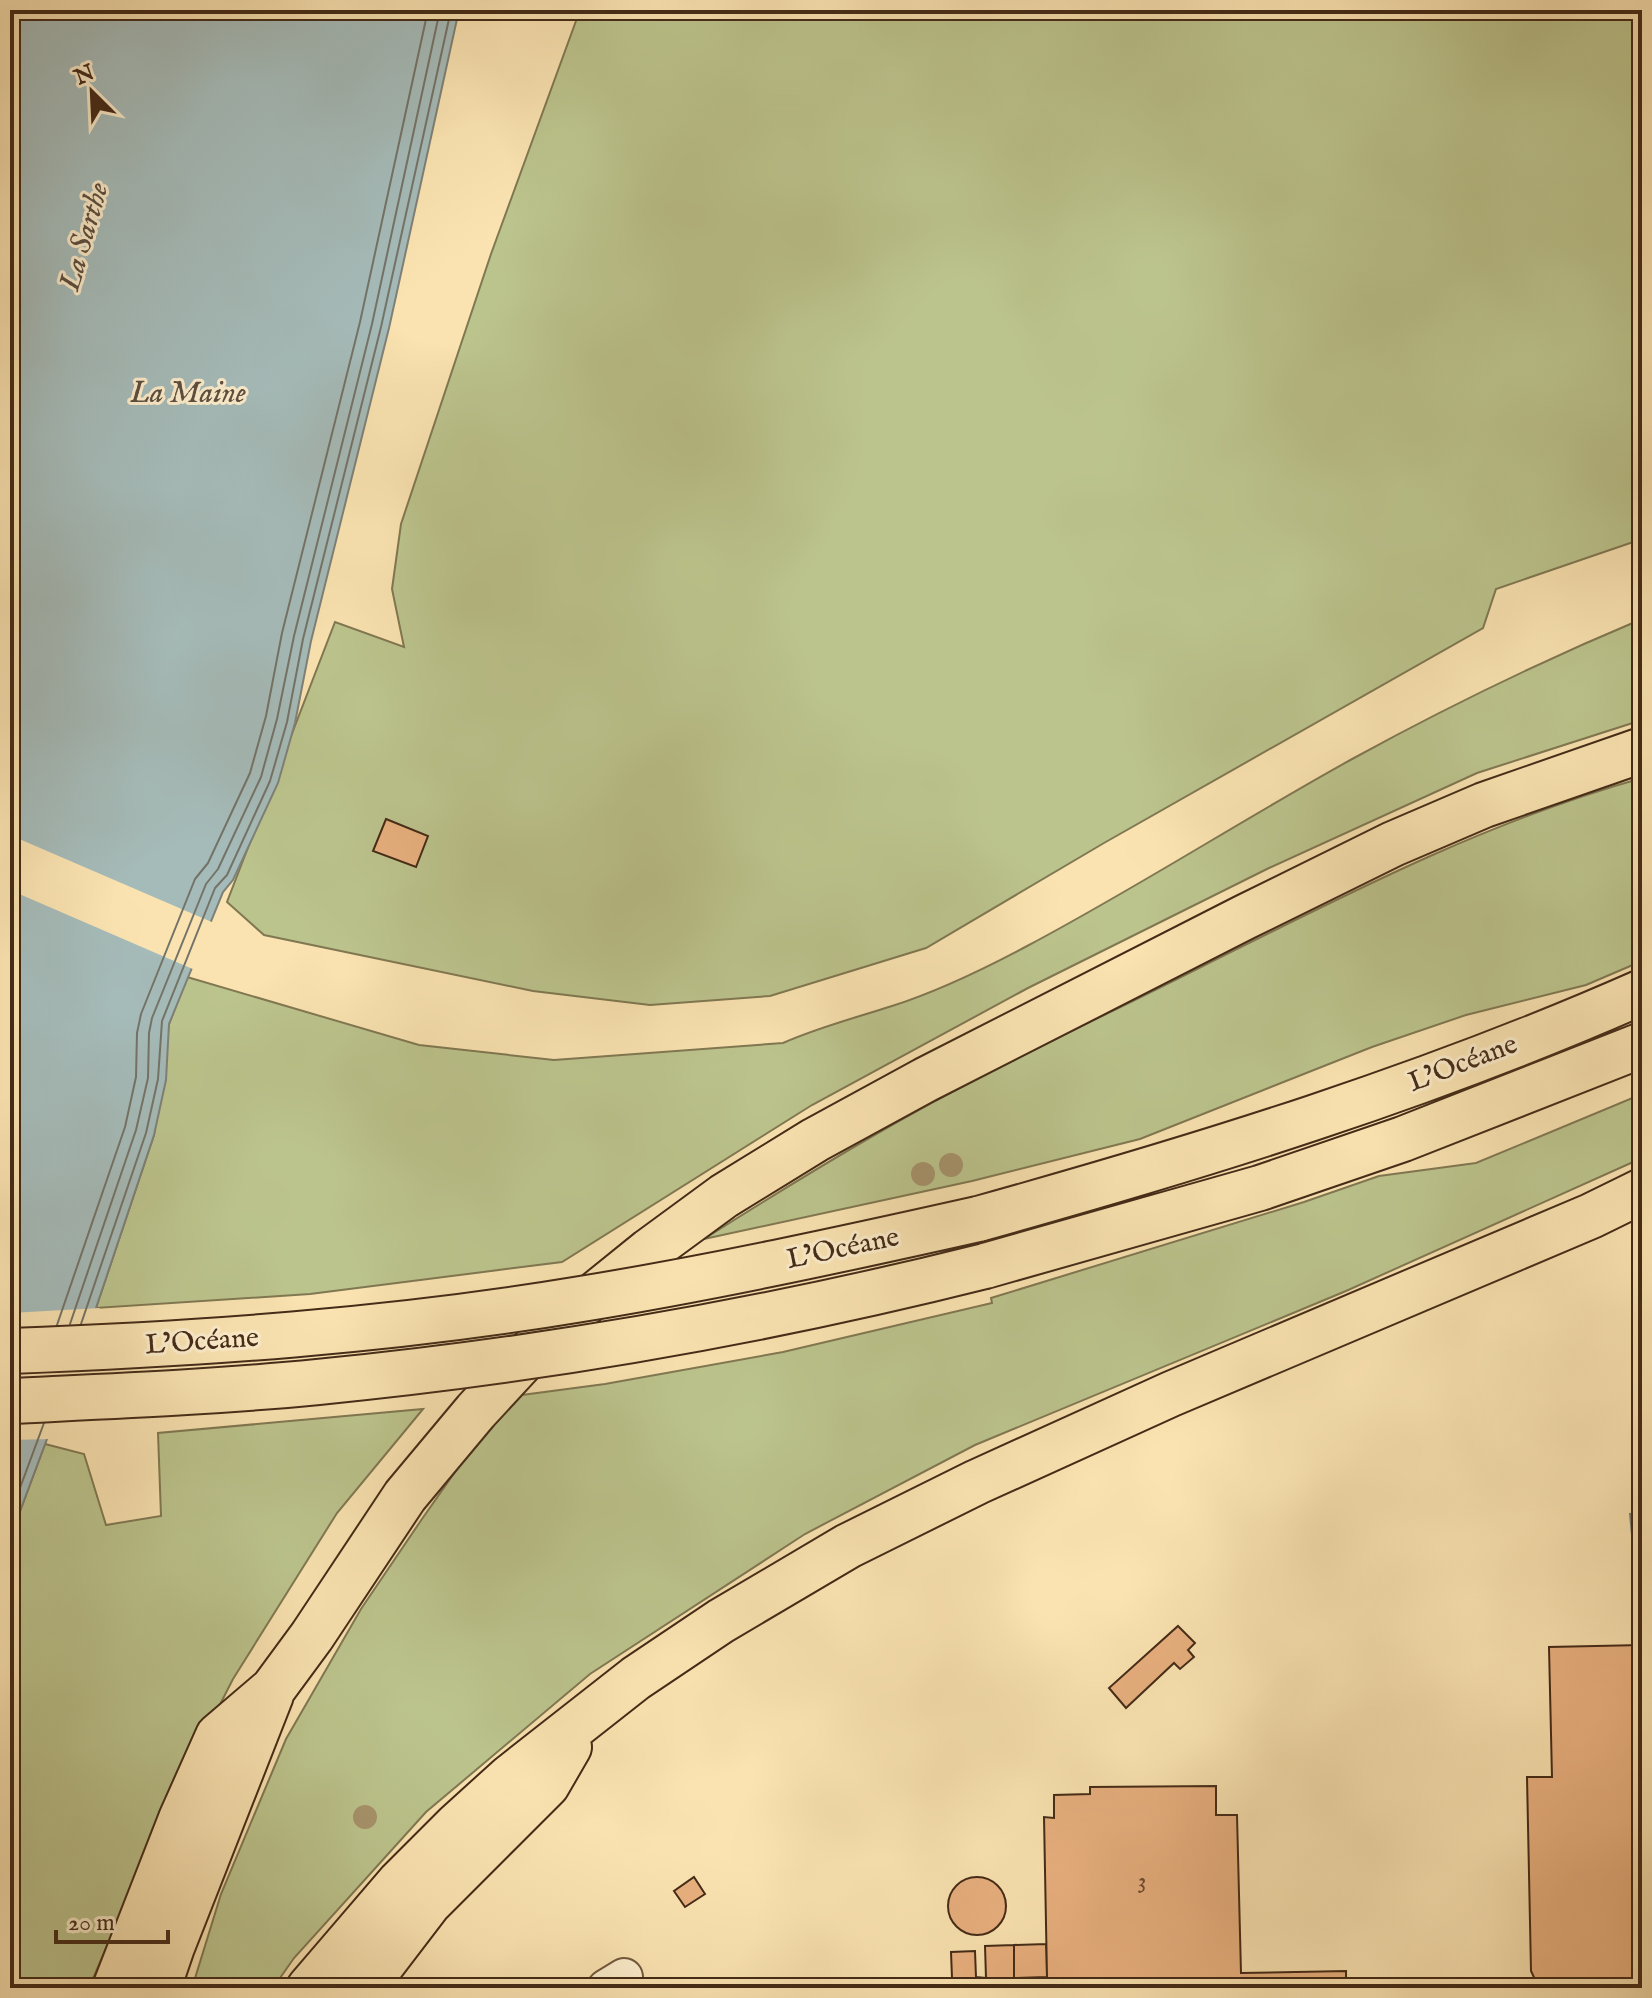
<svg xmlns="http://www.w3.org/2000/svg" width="1652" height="1998" viewBox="0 0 1652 1998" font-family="'IM FELL English',serif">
<rect width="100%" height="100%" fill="#fae3b1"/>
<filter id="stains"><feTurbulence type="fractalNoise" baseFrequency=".0025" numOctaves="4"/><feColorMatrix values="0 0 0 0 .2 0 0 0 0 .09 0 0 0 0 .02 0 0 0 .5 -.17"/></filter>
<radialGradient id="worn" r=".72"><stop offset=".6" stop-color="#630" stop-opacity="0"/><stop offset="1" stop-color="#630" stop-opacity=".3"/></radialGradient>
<!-- green -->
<path fill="#bcc48d" stroke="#807852" stroke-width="2" d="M580 10H1642V539L1496 589 1483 628 1104 843 926 948 770 996 650 1005 533 991 264 935 227 902 335 622 404 647 392 589 401 524 491 254Z
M1642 619V720L1477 773 1269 868 1028 988 812 1105 562 1262 310 1294 96 1308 154 1135 169 1024 187 977 419 1045 554 1060 783 1043C819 1027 855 1018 892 1006 939 991 986 968 1029 945 1140 886 1245 818 1354 758 1447 707 1544 660 1642 619Z
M1642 778V961L1586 985 1466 1015 1372 1047 1140 1139 972 1181 704 1239C789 1185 875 1132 965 1085 1043 1044 1124 1006 1203 966 1345 895 1488 821 1642 778Z
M1642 1094V1158L1346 1291 975 1445 805 1534 590 1674 426 1812 294 1958 273 1988H192L221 1894 286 1739 361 1609 422 1519 469 1452 522 1395 605 1384 783 1352 992 1303 991 1298 1304 1202 1379 1176 1476 1163Z
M423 1409 337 1513 233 1679 161 1820 89 1988H10V1538L45 1444 84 1454 106 1525 161 1516 158 1433Z"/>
<!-- water -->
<path fill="#a5bbb9" stroke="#7e8178" stroke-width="2" d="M10 10H459L389 328 311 641 295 723 278 783 233 880 223 892 169 1024 166 1080 154 1135 96 1308 10 1538Z
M1642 1513V1565L1635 1566 1630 1514Z"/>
<!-- pier -->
<path fill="#fae3b1" d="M10 835 214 923 195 970 10 890Z
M100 1308 51 1439 10 1440V1313Z"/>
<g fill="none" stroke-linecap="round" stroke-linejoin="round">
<!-- shore -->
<path stroke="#747368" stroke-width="2" d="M70 1324 136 1130 148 1078 149 1033 152 1018 206 884 218 869 261 777 277 719 294 636 372 324 440 10
M81 1324 146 1133 158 1079 162 1021 215 888 227 875 270 781 287 722 303 639 381 327 451 10
M57 1325 125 1127 136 1077 137 1033 141 1014 195 879 208 863 250 773 266 716 282 633 360 322 428 10
M10 1515 44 1423"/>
</g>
<!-- building -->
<path fill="#e9b07f" stroke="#442b17" stroke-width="2" d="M386 819 428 836 416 867 373 851Z
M1178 1626 1195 1643 1188 1650 1194 1657 1180 1669 1174 1663 1126 1708 1109 1688Z
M1642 1645V1988H1539L1531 1971 1527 1777H1552L1549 1647Z
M1216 1786V1815H1237L1241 1973 1346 1971V1988H731V1983L952 1978 951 1952 975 1951 976 1977 986 1978 985 1946 1014 1945V1978L1047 1977 1044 1817 1054 1818V1795L1090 1794V1787Z
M694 1877 705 1894 685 1907 674 1891Z
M948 1906a29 29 0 1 1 58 0a29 29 0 1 1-58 0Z
M1046 1944 1047 1977 1014 1978V1945Z
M693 1983H731V1988H693Z"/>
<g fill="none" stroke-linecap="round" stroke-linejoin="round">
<!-- minor casing -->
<g stroke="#72593e" stroke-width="40">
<path id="minor" d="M606 1988 624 1977"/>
</g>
<!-- highway casing -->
<g stroke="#442b17" stroke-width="48">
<path id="highway" d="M978 1219C1204 1156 1427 1087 1642 992
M985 1266 1260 1188 1403 1139 1642 1045
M115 1988 181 1819 218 1736 273 1689 312 1636 405 1496 476 1411 550 1331 649 1251 724 1196 815 1140 925 1080 1245 917 1393 844 1484 805 1642 750
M158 1988 172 1947 271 1695
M309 1988 399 1883 457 1825 510 1777 636 1678 721 1621 848 1546 977 1482 1171 1394 1591 1216 1642 1191
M364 1988 429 1903 547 1785 569 1747"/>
</g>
<!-- minor -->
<use href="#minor" stroke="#fcedcc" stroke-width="36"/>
<!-- highway -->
<use href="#highway" stroke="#fae3b1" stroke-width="44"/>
<!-- highway-bridge casing -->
<g stroke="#442b17" stroke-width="48" stroke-linecap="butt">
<path id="highway-bridge" d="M10 1351C199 1344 388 1331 575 1300 711 1278 844 1249 978 1219
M10 1401C113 1396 216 1392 318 1382 543 1360 766 1321 985 1266"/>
</g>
<!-- highway-bridge -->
<use href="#highway-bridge" stroke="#fae3b1" stroke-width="44"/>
</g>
<!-- trees -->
<g fill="#a6936c">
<circle cx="951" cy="1165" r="12"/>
<circle cx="923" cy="1174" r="12"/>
<circle cx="365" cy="1817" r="12"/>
</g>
<g text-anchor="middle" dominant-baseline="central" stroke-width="6" stroke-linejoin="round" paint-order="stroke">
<!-- number labels -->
<g font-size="24" fill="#6d4c31">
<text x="1142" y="1881">3</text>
</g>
<!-- street labels -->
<g font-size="28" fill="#442b17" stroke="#fcedcc">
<text transform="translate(1463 1064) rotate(-21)">L’Océane</text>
<text transform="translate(843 1249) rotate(-12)">L’Océane</text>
<text transform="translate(202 1342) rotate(-4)">L’Océane</text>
</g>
<!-- water labels -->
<g font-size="30" font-style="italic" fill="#5c4f40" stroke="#fcedcc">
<text transform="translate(85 237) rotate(-74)">La Sarthe</text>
<text x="188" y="394">La Maine</text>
</g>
</g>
<!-- margin -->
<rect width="1652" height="1998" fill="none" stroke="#fae3b1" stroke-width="40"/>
<rect x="12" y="12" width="1628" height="1974" fill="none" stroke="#442b17" stroke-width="4"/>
<rect x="20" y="20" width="1612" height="1958" fill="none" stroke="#442b17" stroke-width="2"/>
<!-- north arrow -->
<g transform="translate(92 92) rotate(336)" stroke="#fcedcc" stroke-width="6" paint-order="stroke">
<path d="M0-6L14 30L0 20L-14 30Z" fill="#442b17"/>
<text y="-12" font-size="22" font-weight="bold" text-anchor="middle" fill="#442b17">N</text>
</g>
<!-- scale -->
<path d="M56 1930v12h112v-12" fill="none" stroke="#442b17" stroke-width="4"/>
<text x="68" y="1930" font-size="24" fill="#442b17" stroke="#fcedcc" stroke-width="6" paint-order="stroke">20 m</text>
<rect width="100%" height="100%" filter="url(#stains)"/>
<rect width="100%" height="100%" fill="url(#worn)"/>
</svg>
